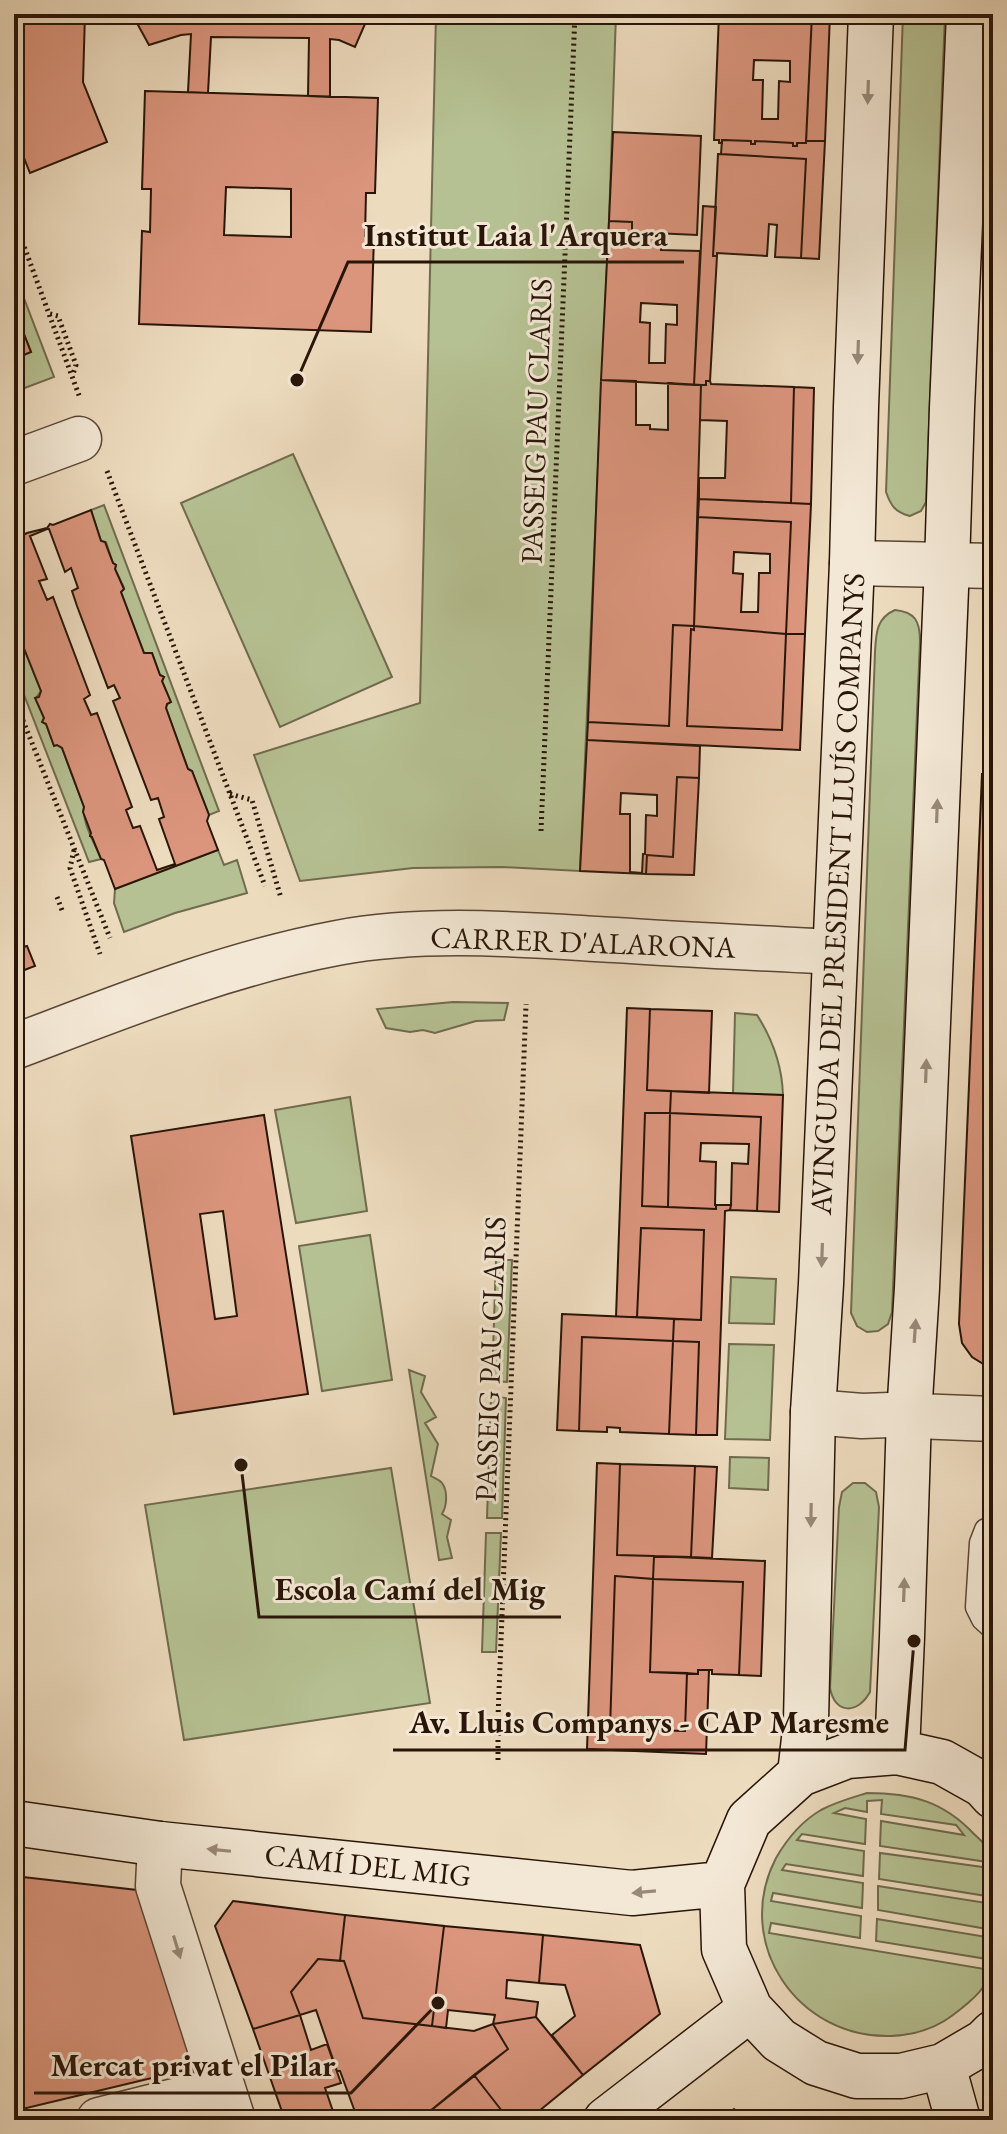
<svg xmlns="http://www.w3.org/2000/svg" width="1007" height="2134" viewBox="0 0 1007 2134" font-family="'EB Garamond',serif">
<rect width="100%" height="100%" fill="#eddbbe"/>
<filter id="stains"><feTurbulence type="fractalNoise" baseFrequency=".0025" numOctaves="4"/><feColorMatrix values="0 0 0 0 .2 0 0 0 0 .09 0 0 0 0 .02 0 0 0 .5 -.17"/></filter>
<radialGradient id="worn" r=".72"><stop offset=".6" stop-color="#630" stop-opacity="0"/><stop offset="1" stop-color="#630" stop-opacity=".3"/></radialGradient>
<!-- green -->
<path fill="#b6c193" stroke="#706b4e" stroke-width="2" d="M436 14H616L609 221 580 871 502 867 413 868 300 881 254 755 420 703Z
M903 14H945L926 502 921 511 910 516C895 512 891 506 886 492Z
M14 272 54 377 14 392V359L31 352 18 319 23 312 14 285Z
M293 454 392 677 280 727 181 503Z
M104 505 219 811 209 815 192 771 188 769 166 708 167 704 170 702 162 681 164 677 160 675 152 653H144L121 592 124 588 115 569 116 565 113 563 106 542 101 541 91 510Z
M895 610C915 612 920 621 920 641L892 1312 888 1324 878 1331 867 1332 857 1326 851 1313 875 652C876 634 876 618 895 610Z
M14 630 17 631 41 691 36 698 44 718 43 722 46 724 54 745H57L62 748 84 807C82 824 95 843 101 859L89 862 14 669Z
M218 850 224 865 237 860 247 893 175 913 124 932 114 903 115 889Z
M453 1002 508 1003 504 1020 476 1021 435 1033 423 1030 410 1032 386 1028 377 1009Z
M735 1013 757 1015C773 1040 782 1065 783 1095L733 1094Z
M350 1097 367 1211 296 1223 275 1110Z
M370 1235 392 1380 322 1391 299 1246Z
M496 1260H512L507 1382 492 1381Z
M731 1277 776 1279 774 1324 729 1323Z
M729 1344 774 1345 770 1440 725 1439Z
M409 1370 425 1376 421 1392 436 1417 425 1423 438 1444 431 1476C434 1478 439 1479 442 1483 448 1491 447 1506 442 1514L451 1520 447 1537 452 1558 439 1560Z
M491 1396 506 1398 502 1518H487Z
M730 1457 769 1458 768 1490 729 1488Z
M391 1468 430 1703 184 1740 145 1505Z
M853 1483H865L876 1492 879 1507 870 1692C858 1714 835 1715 830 1688L839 1507 842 1492Z
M486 1533H501L496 1652H482Z
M867 1793C911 1793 943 1801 974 1834 981 1840 990 1850 993 1859 996 1869 993 1886 993 1897L879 1879 880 1853 990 1868 987 1862 880 1846 881 1821 964 1835 956 1825 881 1814 882 1800 867 1801V1812L845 1808 834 1813 866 1819 865 1844 802 1834 797 1840 864 1851 863 1876 786 1864 782 1870 863 1883 862 1908 773 1893 771 1901 861 1916 860 1938 771 1923 769 1933 990 1970 993 1963C993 1984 969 2003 953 2015 936 2028 913 2035 891 2036 798 2039 732 1943 776 1858 787 1839 802 1821 821 1810 836 1802 851 1798 867 1793Z
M878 1886 993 1904V1930L878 1910Z
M877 1919 993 1938V1960L876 1941Z"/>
<!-- building -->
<path fill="#db957d" stroke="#291508" stroke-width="2" fill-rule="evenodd" d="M14 14H85L83 82 107 142 30 173 14 133Z
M106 14H381L382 16 368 17 355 47 339 40 330 39V97L308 96 309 38 211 37 208 93 188 92 191 34 181 35 149 45 132 14Z
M719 14H812L806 143H797V146H793V143L755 141V144H751V141L722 140V143H719V140H714Z
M812 14H830L825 141H806Z
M754 60 790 61V82L779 81 778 119H762L763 80H753Z
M145 91 378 98 375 193H366L365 236H374L371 332 139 324 142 231 150 232 151 189H142ZM226 187 291 189V237L224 235Z
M613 132 701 136 697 235 632 232V222L609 221Z
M722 140 751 141V144H755V141L793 143V146H797V143H806V141H825L819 259 801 258 806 159 721 154Z
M718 154 806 159 801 258 775 257 777 225 769 224 767 256 717 253V256H713Z
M703 206 716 207 713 256H717L710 381H706V385H694Z
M609 221 632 222V232L662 233 661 250 700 251 694 385 601 380Z
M14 285 23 312 18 319 31 352 14 359Z
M641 303 677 305V325L666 324 665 363H649L650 323 640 322Z
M601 380 636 381V425H650V429L668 430V383L701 385 694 626 673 625 669 726 588 722Z
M706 381H710L711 384 794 387 791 503 699 499V478H725L727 421 700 420 701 385H706Z
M794 387 814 388 811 504 791 503Z
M699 499 811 504 805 634H786L791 522 698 517Z
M91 510 101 541 105 542 113 563 116 565 115 569 124 589 121 592 144 653H152L160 675 164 677 162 681 171 702 167 704 166 708 188 769 192 771 209 815 207 821 218 850 115 889 104 860 101 859 92 837 90 836 91 833 83 812 84 807 62 748 57 745 54 746 46 724 42 722 44 718 35 698 39 697 41 691 17 631 14 630V540L27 533 47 528 50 524 53 525ZM47 529H49L65 572 71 568 78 588 72 591 77 606 108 688 114 685 120 698 113 701 151 800 158 798 164 817 159 819 175 864 157 870 140 826 133 828 126 810 132 807 97 713 91 715 84 699 90 695 53 597 47 600 39 581 47 579 30 536Z
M698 517 791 522 786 634 694 626Z
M734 552 770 554V573H759L758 612H741L743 574 733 573Z
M673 625 694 626V630L691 629 687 726 782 730 786 634H805L800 750 587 740 588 722 669 726Z
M694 626 786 634 782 730 687 726 691 629 694 630Z
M587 740 700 746 699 778 677 777 673 857 647 855 646 874 580 871Z
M982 774H993V1370L972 1357 962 1343 959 1324Z
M677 777 699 778 694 875 646 874 647 855 673 857Z
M621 793 657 795V816L646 815 645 854H643L642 873 630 872V814H620Z
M14 923 23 947 27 946 35 966 14 974Z
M627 1008 650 1009 647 1090 671 1091 670 1113H645L642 1206 716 1209V1205H731L730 1210 725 1211 717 1435H696L699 1342 673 1341 674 1319 701 1320 704 1230 641 1228 637 1317H616Z
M650 1009 712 1011 709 1093 647 1090Z
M671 1091 783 1095 779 1212 757 1211 761 1117 670 1113Z
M645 1113H670L668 1207 642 1206Z
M670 1113 761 1117 757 1211 730 1210 731 1205H716V1209L668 1207Z
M264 1115 308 1394 174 1414 131 1136ZM223 1211 237 1316 215 1319 200 1214Z
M701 1143 749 1144 748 1164 732 1163 731 1205H715L716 1162 700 1161Z
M641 1228 704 1230 701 1320 637 1317Z
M562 1314 674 1319 673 1341 582 1337 579 1431 557 1430Z
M582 1337 673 1341 669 1434 620 1432V1428L607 1427V1432L579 1431Z
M673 1341 699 1342 696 1435 669 1434Z
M597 1463 620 1464 617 1555 654 1556 653 1579 615 1576 610 1729 685 1731 687 1673 698 1674V1670H709L706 1754 587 1749Z
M620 1464 695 1466 691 1557 617 1555Z
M695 1466 717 1467 712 1558 691 1557Z
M654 1556 765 1561 761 1676 739 1675 743 1582 653 1579Z
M615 1576 653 1579 650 1672 687 1673 685 1731 610 1729Z
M653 1579 743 1582 739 1675 712 1674V1670H698V1674L650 1672Z
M14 1876 137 1890 202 2066 14 2111Z
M233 1901 345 1915 340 1961 318 1959 291 1992 300 2015 253 2029 215 1926Z
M345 1915 444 1926 432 2026 363 2018 344 1961H340Z
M444 1926 543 1935 539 1983 507 1980 506 1998 538 2002 536 2017 493 2024 495 2015 448 2010 446 2028 432 2026Z
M543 1935 640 1945 660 2014 583 2075 552 2035 575 2016 565 1985 539 1983Z
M318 1959 344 1961 363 2018 474 2031 493 2024 508 2049 419 2120H358L340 2071H337L316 2010 300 2015 291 1992Z
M300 2015 311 2050 327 2044 341 2083 325 2088 336 2120H285L253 2029Z
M536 2017 583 2075 528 2120H509L474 2075 508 2049 493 2024Z
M474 2075 509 2120H419Z
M734 2109 750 2120H721Z"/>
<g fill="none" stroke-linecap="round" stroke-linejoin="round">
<!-- lane casing -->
<g stroke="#5a4636" stroke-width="25">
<path id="lane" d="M993 1527 986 1530 981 1543 977 1607 983 1619 993 1628"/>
</g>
<!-- street casing -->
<g stroke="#5a4636" stroke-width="47">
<path id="street" d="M14 463 79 439
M852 563 993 566
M14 1047C120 1007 225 964 337 943 428 926 524 935 615 940 688 945 761 948 834 952
M813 1412 862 1416 890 1415 993 1419
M160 1844 158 1886 233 2120
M99 2120 222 2089"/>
</g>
<!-- secondary casing -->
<g stroke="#291508" stroke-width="47">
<path id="secondary" d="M897 1752 902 1637 909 1416 917 1288 947 565 952 408 969 14
M800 1774 806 1721 813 1412 821 1284 852 563 856 407 871 14
M993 1796 983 1785 942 1762 897 1752 847 1756 800 1774 749 1820 722 1884 724 1949 750 2009 779 2040 816 2063 857 2076H901L943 2066 984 2042 993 2033
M14 1823 160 1844 632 1893 722 1884
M943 2066 958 2120
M606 2120 750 2009"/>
</g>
<!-- path -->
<path stroke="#291508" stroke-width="5" stroke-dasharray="2 4" stroke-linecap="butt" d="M14 219 80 398
M50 314 58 316 76 365 73 374
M107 471 265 886
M14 698 110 938
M230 794 252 800 281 898
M541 831 575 14
M74 850 70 868 100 954
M57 897 63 913
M498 1760V1717L526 1004"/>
<!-- lane -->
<use href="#lane" stroke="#f3e8d5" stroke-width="22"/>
<!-- street -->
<use href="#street" stroke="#f3e8d5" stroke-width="44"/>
<!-- secondary -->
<use href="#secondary" stroke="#f3e8d5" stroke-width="44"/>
</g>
<!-- one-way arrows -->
<defs><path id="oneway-solid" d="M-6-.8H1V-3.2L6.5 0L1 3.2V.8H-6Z" transform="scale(2)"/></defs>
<g fill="#988979">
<use href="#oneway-solid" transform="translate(868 92) rotate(92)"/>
<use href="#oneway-solid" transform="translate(858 352) rotate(92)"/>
<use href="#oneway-solid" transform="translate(937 811) rotate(-88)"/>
<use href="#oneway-solid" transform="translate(926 1071) rotate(-88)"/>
<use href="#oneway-solid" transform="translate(822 1255) rotate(92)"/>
<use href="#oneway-solid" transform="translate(915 1331) rotate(-86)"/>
<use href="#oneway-solid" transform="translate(811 1515) rotate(91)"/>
<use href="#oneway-solid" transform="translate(904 1590) rotate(-88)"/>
<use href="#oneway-solid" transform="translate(219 1850) rotate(-174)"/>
<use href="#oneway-solid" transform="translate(644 1892) rotate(175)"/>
<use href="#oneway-solid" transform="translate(177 1947) rotate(73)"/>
</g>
<g text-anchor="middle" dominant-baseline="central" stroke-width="6" stroke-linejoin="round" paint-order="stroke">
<!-- street labels -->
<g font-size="30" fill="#291508" stroke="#f3e8d5">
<text transform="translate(536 421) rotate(-88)">PASSEIG PAU CLARIS</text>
<text transform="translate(837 894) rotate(-87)">AVINGUDA DEL PRESIDENT LLUÍS COMPANYS</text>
<text transform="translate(583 942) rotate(2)">CARRER D'ALARONA</text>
<text transform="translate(490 1359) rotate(-88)">PASSEIG PAU CLARIS</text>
<text transform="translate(368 1865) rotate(6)">CAMÍ DEL MIG</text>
</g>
</g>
<!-- callouts -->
<path fill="none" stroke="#291508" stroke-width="3" d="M297 380L348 262H684M241 1465L259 1617H561M914 1641L905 1750H393M438 2003L351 2093H34"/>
<g fill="#291508" stroke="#f3e8d5" stroke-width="3">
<circle cx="297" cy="380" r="8"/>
<circle cx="241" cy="1465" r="8"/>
<circle cx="914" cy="1641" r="8"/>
<circle cx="438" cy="2003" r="8"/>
</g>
<g font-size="32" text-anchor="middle" font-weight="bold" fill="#291508" stroke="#f3e8d5" stroke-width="6" stroke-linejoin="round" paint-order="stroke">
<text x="516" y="246">Institut Laia l'Arquera</text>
<text x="410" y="1600">Escola Camí del Mig</text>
<text x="649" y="1733">Av. Lluis Companys - CAP Maresme</text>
<text x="193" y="2076">Mercat privat el Pilar</text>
</g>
<!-- margin -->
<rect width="1007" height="2134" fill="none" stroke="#eddbbe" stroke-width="48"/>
<rect x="16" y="16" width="975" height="2102" fill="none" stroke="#291508" stroke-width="4"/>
<rect x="24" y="24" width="959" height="2086" fill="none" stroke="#291508" stroke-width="2"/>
<rect width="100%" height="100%" filter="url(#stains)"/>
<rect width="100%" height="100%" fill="url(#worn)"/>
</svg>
